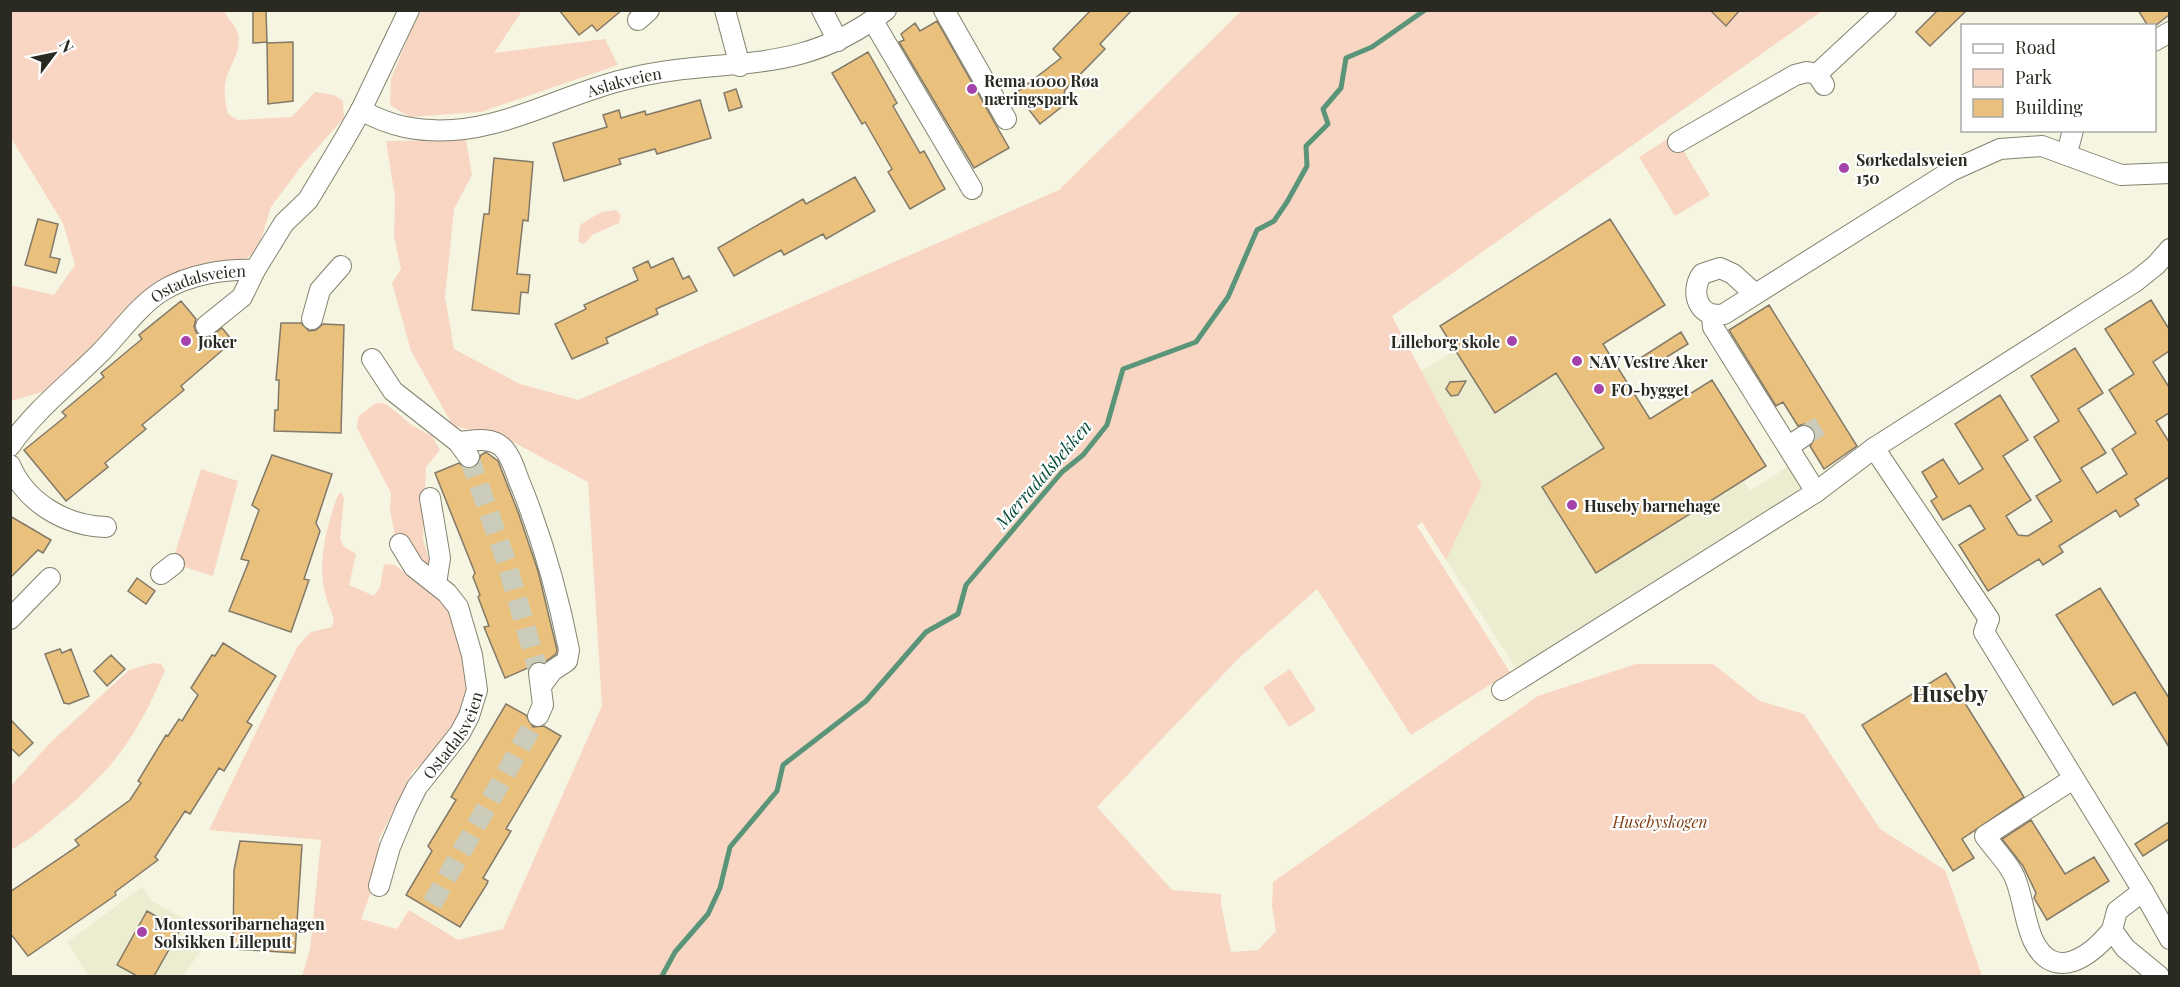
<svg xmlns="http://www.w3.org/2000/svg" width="2180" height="987" viewBox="0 0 2180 987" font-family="'Playfair Display',serif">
<rect width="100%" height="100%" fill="#f5f5e1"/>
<!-- built -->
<path fill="#ebecd0" d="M1455 350 1495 412 1557 373 1681 520 1743 480 1750 491 1789 466 1803 487 1516 668 1446 560 1482 485 1420 372Z
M142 887 152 901 202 929 206 935V943L183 976H89L67 942Z"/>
<!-- green -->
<path fill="#f8d6c3" d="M11 11H224C227 18 234 23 237 31 243 47 232 62 227 76 223 88 225 102 228 114L238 120 292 117 315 92 334 95 343 101 344 118 303 164 271 207 257 252 241 261 165 280 53 389 11 401 10 285 54 295 75 265 63 223 11 138Z
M419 11H522L494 53 605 39 618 65 481 112 410 117 390 105 391 79Z
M1241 11H1822L1392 316 1482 485 1446 560 1422 522 1417 526 1510 672 1411 735 1317 589 1238 659 1097 807 1172 890 1221 894V904L1231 952 1258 950 1276 931 1272 906 1273 882 1538 696 1636 664H1713L1760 701 1804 714 1880 829 1945 870 1982 976H302L310 950 321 840 209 830 297 647 311 632 332 627 334 620C332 611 327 603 325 593 317 562 327 524 338 495L341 492 344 498 340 538 343 546 356 554 349 585 374 596 380 587 384 564 395 565 454 612 471 670 466 705 442 747 413 771 379 839 377 876 361 919 397 929 409 910 458 940 503 929 602 706 588 482 504 437 453 426 411 351 392 283 401 269 394 237 395 197 386 141 466 140 472 175 454 209 445 297 454 349 520 384 578 400 1059 190Z
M1674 135 1710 195 1675 216 1639 157Z
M616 210 621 215 619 223 592 235 584 244 578 242 580 225 601 212Z
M376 403 386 404 413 426 432 436 440 450 426 467 423 539 432 570 396 541 390 510 391 493 357 428 358 417Z
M201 469 238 481 213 576 172 563Z
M153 663 161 664 165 670C138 735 114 769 59 814 44 827 29 840 11 850V786L49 744 129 670Z
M1290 669 1316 710 1289 727 1263 687Z"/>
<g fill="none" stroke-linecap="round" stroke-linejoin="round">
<!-- stream -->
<path stroke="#5a957a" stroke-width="5" d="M662 976 675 952 708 914 720 888 730 847 777 791 783 765 866 701 926 632 958 614 966 585 1062 472 1083 455 1107 425 1123 369 1196 342 1228 297 1257 230 1274 221 1287 202 1307 166 1306 146 1328 124 1323 109 1341 88 1346 58 1372 47 1425 10"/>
</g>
<!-- building -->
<path fill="#e9c07c" stroke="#837968" stroke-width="1.5" d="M253 10H266L267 42 253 43Z
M559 10H622L597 31 592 25 579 35Z
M1091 10H1132L1100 44 1105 49 1065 90 1064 94 1069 101 1040 124 1016 93 1061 58 1053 49Z
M1710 10H1740L1726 26Z
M1938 10H1967L1930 46 1916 32Z
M2138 10H2169V15L2155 26H2148Z
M937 21 1009 148 974 168 899 42 904 40 901 34 915 23 920 31Z
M293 42V101L268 104 267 43Z
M868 52 897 103 893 106 920 153 924 151 945 189 910 209 888 172 892 169 865 122 862 124 832 73Z
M736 89 742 107 729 111 724 93Z
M700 100 711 138 657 154 655 149 619 159 621 164 564 181 553 143 607 127 603 115 619 110 621 118 645 111 646 115Z
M494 158 533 162 528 221 523 220 517 274 530 275 528 293 521 292 519 314 472 310 484 214H489Z
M855 177 875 211 826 239 823 234 784 255 781 250 734 276 718 248 803 199 806 204Z
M38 219 58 224 50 257 60 259 56 273 25 265Z
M1610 219 1665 305 1603 344 1650 419 1712 380 1766 466 1596 573 1542 487 1604 448 1556 373 1495 413 1440 326Z
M673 258 683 279 689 276 697 291 656 309 658 314 606 338 608 343 572 359 555 324 586 309 584 305 638 280 633 268 648 261 651 268Z
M2151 300 2169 329V351L2153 362 2169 387V413L2156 421 2169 442V477L2135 499 2139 505 2120 517 2116 510 2059 546 2063 552 2043 565 2039 559 1988 591 1959 545 1985 529 1970 505 1943 520 1931 501 1937 497 1922 472 1943 459 1959 484 1983 469 1955 424 2000 395 2028 440 2003 456 2031 500 2006 516 2018 535 2028 536 2052 521 2036 496 2061 481 2034 437 2059 421 2031 376 2075 348 2103 393 2078 409 2106 453 2081 468 2097 493 2127 474 2112 449 2136 433 2109 390 2134 374 2105 329Z
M181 301 196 319 194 327 197 334 208 338 222 328 233 341 181 386 184 390 142 425 146 429 105 463 108 467 66 501 24 450 66 416 62 412 104 377 101 373 142 339 139 335Z
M1769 305 1857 446 1824 469 1810 446 1816 436 1814 429 1804 424 1798 426 1783 402 1776 406 1729 330Z
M281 323H301L309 331 316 330 323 324 344 325 341 433 274 431 275 410H278L279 380H276Z
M1681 332 1688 344 1649 368 1642 357Z
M1466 381 1458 395 1451 396 1446 389 1450 382Z
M486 452 498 461 518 512 538 571 557 650 556 654 545 662 532 663 528 668 505 678 484 627 489 626 478 597 480 595 473 577 475 573 435 473 459 463 465 468 476 467 481 455Z
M272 455 332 474 316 523 320 531 304 579 309 580 308 583 291 632 229 611 249 561 241 559 259 510 252 505Z
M10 516 51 540 43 553 38 550 10 578Z
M137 578 155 591 146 604 128 591Z
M2100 588 2169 698V747L2135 692 2113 705 2056 615Z
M223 643 276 676 247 722 252 725 224 771 219 768 190 814 185 811 155 857 158 860 115 892 116 895 28 956 10 933V892L79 845 75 840 130 800 141 783 138 781 166 735 168 736 179 719 182 721 198 695 191 688 212 655 215 656Z
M60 649 62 653 71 649 89 696 69 704 64 703 45 654Z
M111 655 125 669 107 686 94 671Z
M1946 673 2024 797 1962 839 1974 858 1953 871 1862 725Z
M506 704 526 715 533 727 544 726 561 736 506 829 511 831 483 878 488 881 487 884 460 927 406 895 432 851 428 846 456 800 451 797Z
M10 719 33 743 19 756 10 747Z
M2031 820 2065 874 2094 857 2109 881 2047 920 2034 898 2036 893 2023 866 2002 839Z
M2169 822V839L2143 856 2135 844Z
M240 841 302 845 295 953 233 949 234 870Z
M147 911 180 930 154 976H137L117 965Z"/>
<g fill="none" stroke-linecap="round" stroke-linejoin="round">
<!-- minor-tunnel -->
<path stroke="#ccb" stroke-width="20" stroke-dasharray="20 10" stroke-linecap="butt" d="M1804 436 1820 426
M469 457 506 561 538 670
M432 904 538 716"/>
<!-- minor casing -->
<g stroke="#838370" stroke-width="22">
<g id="minor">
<path d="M725 10 740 66"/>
<path d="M822 10 838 41"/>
<path d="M944 10 1006 119"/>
<path d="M638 20 649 10"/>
<path d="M873 21 972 189"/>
<path d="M2154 41 2170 32"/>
<path d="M1817 74 1886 10"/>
<path id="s1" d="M361 110C391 127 419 132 453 130 512 126 566 94 623 80 721 54 796 81 886 10"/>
<path d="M1678 142 1795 75 1807 72 1817 74 1824 85"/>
<path d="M2067 153 2073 130"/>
<path d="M1755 294 1733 274 1720 268 1702 274C1689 292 1699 320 1724 314L1951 171 2000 149 2042 146 2121 175 2170 173"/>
<path d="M1712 315 1713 327 1816 492 1874 448 1989 619 1984 632 2143 891 2170 939"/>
<path d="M312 319 320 290 341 266"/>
<path d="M206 326 242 297 255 270"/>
<path d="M372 359 393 391 458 442 469 457"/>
<path d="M458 442C472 441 490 436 502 447 512 456 516 475 522 488 543 541 558 594 569 650L567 661 552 671 541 686"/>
<path id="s2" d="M10 446C34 411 70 383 100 353 120 333 138 306 162 291 189 274 225 269 255 270L284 223 308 200 344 140 361 110 409 10"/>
<path d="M1789 446 1804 436"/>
<path d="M1874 448 2136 281 2156 265 2170 249"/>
<path d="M10 465C26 503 66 526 106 527"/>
<path d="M430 498 440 558 436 584"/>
<path d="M161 574 174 564"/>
<path d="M10 619 50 578"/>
<path d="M1502 690 1816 492"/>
<path d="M538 716 543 705 539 673"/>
<path d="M2073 779 1985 836C1994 849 2009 863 2015 878 2023 897 2024 920 2033 940 2054 984 2091 956 2112 930"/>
<path id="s3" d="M379 886 390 847 406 809 417 787 460 733 469 716 477 690 472 655 458 607 447 593 414 567 400 544"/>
<path d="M2143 891 2117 911 2112 930 2125 948 2159 976"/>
</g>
</g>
<!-- minor -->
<use href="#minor" stroke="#fff" stroke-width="20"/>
</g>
<!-- markers -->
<g fill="#a443ab" stroke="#fff" stroke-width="2">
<circle cx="972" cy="89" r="6"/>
<circle cx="1844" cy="168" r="6"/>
<circle cx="186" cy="341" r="6"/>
<circle cx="1512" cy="341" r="6"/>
<circle cx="1577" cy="361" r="6"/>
<circle cx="1599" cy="389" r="6"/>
<circle cx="1572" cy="505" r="6"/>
<circle cx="142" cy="932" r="6"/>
</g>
<g text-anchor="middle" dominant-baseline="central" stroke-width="4.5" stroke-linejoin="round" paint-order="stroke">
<!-- poi labels -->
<g font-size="16" font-weight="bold" fill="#2a2a22" stroke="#fff" text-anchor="start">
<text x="984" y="80">Rema 1000 Røa<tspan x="984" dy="18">næringspark</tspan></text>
<text x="1856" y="159">Sørkedalsveien<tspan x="1856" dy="18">150</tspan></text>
<text x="198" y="341">Joker</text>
<text x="1500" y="341" text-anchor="end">Lilleborg skole</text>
<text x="1589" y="361">NAV Vestre Aker</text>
<text x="1611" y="389">FO-bygget</text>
<text x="1584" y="505">Huseby barnehage</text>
<text x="154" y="923">Montessoribarnehagen<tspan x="154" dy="18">Solsikken Lilleputt</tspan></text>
</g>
<!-- street labels -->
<g font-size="16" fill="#2a2a22" stroke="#fff">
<text stroke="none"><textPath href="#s1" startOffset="274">Aslakveien</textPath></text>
<text stroke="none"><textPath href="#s2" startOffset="255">Ostadalsveien</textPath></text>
<text stroke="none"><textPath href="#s3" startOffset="170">Ostadalsveien</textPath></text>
</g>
<!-- park labels -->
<g font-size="16" font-style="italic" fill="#824218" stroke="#fff">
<text x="1660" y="821">Husebyskogen</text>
</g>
<!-- water labels -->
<g font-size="18" font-style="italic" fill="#044d37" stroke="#fff">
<text transform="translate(1043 474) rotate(-49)">Mærradalsbekken</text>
</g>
<!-- district labels -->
<g font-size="22" font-weight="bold" fill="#2a2a22" stroke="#fff">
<text x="1950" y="693">Huseby</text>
</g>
</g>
<!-- border -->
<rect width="2180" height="987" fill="none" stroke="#2a2a22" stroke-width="24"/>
<!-- legend -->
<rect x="1961" y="24" width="195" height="108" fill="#ffffff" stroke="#aaaaa7" stroke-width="1.5"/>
<rect x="1973" y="44" width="30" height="9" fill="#ffffff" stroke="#aaaaa7" stroke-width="1.5"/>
<text x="2015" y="54" font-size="18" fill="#2a2a22">Road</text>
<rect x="1973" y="69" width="30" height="18" fill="#f8d6c3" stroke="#aaaaa7" stroke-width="1.5"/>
<text x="2015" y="84" font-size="18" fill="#2a2a22">Park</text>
<rect x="1973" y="99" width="30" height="18" fill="#e9c07c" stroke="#aaaaa7" stroke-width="1.5"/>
<text x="2015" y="114" font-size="18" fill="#2a2a22">Building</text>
<!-- north arrow -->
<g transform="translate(54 54) rotate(58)" stroke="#ffffff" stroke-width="4.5" paint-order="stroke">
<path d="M0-4.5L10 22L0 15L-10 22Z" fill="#2a2a22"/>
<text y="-9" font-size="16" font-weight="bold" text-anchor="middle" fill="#2a2a22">N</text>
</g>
</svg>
